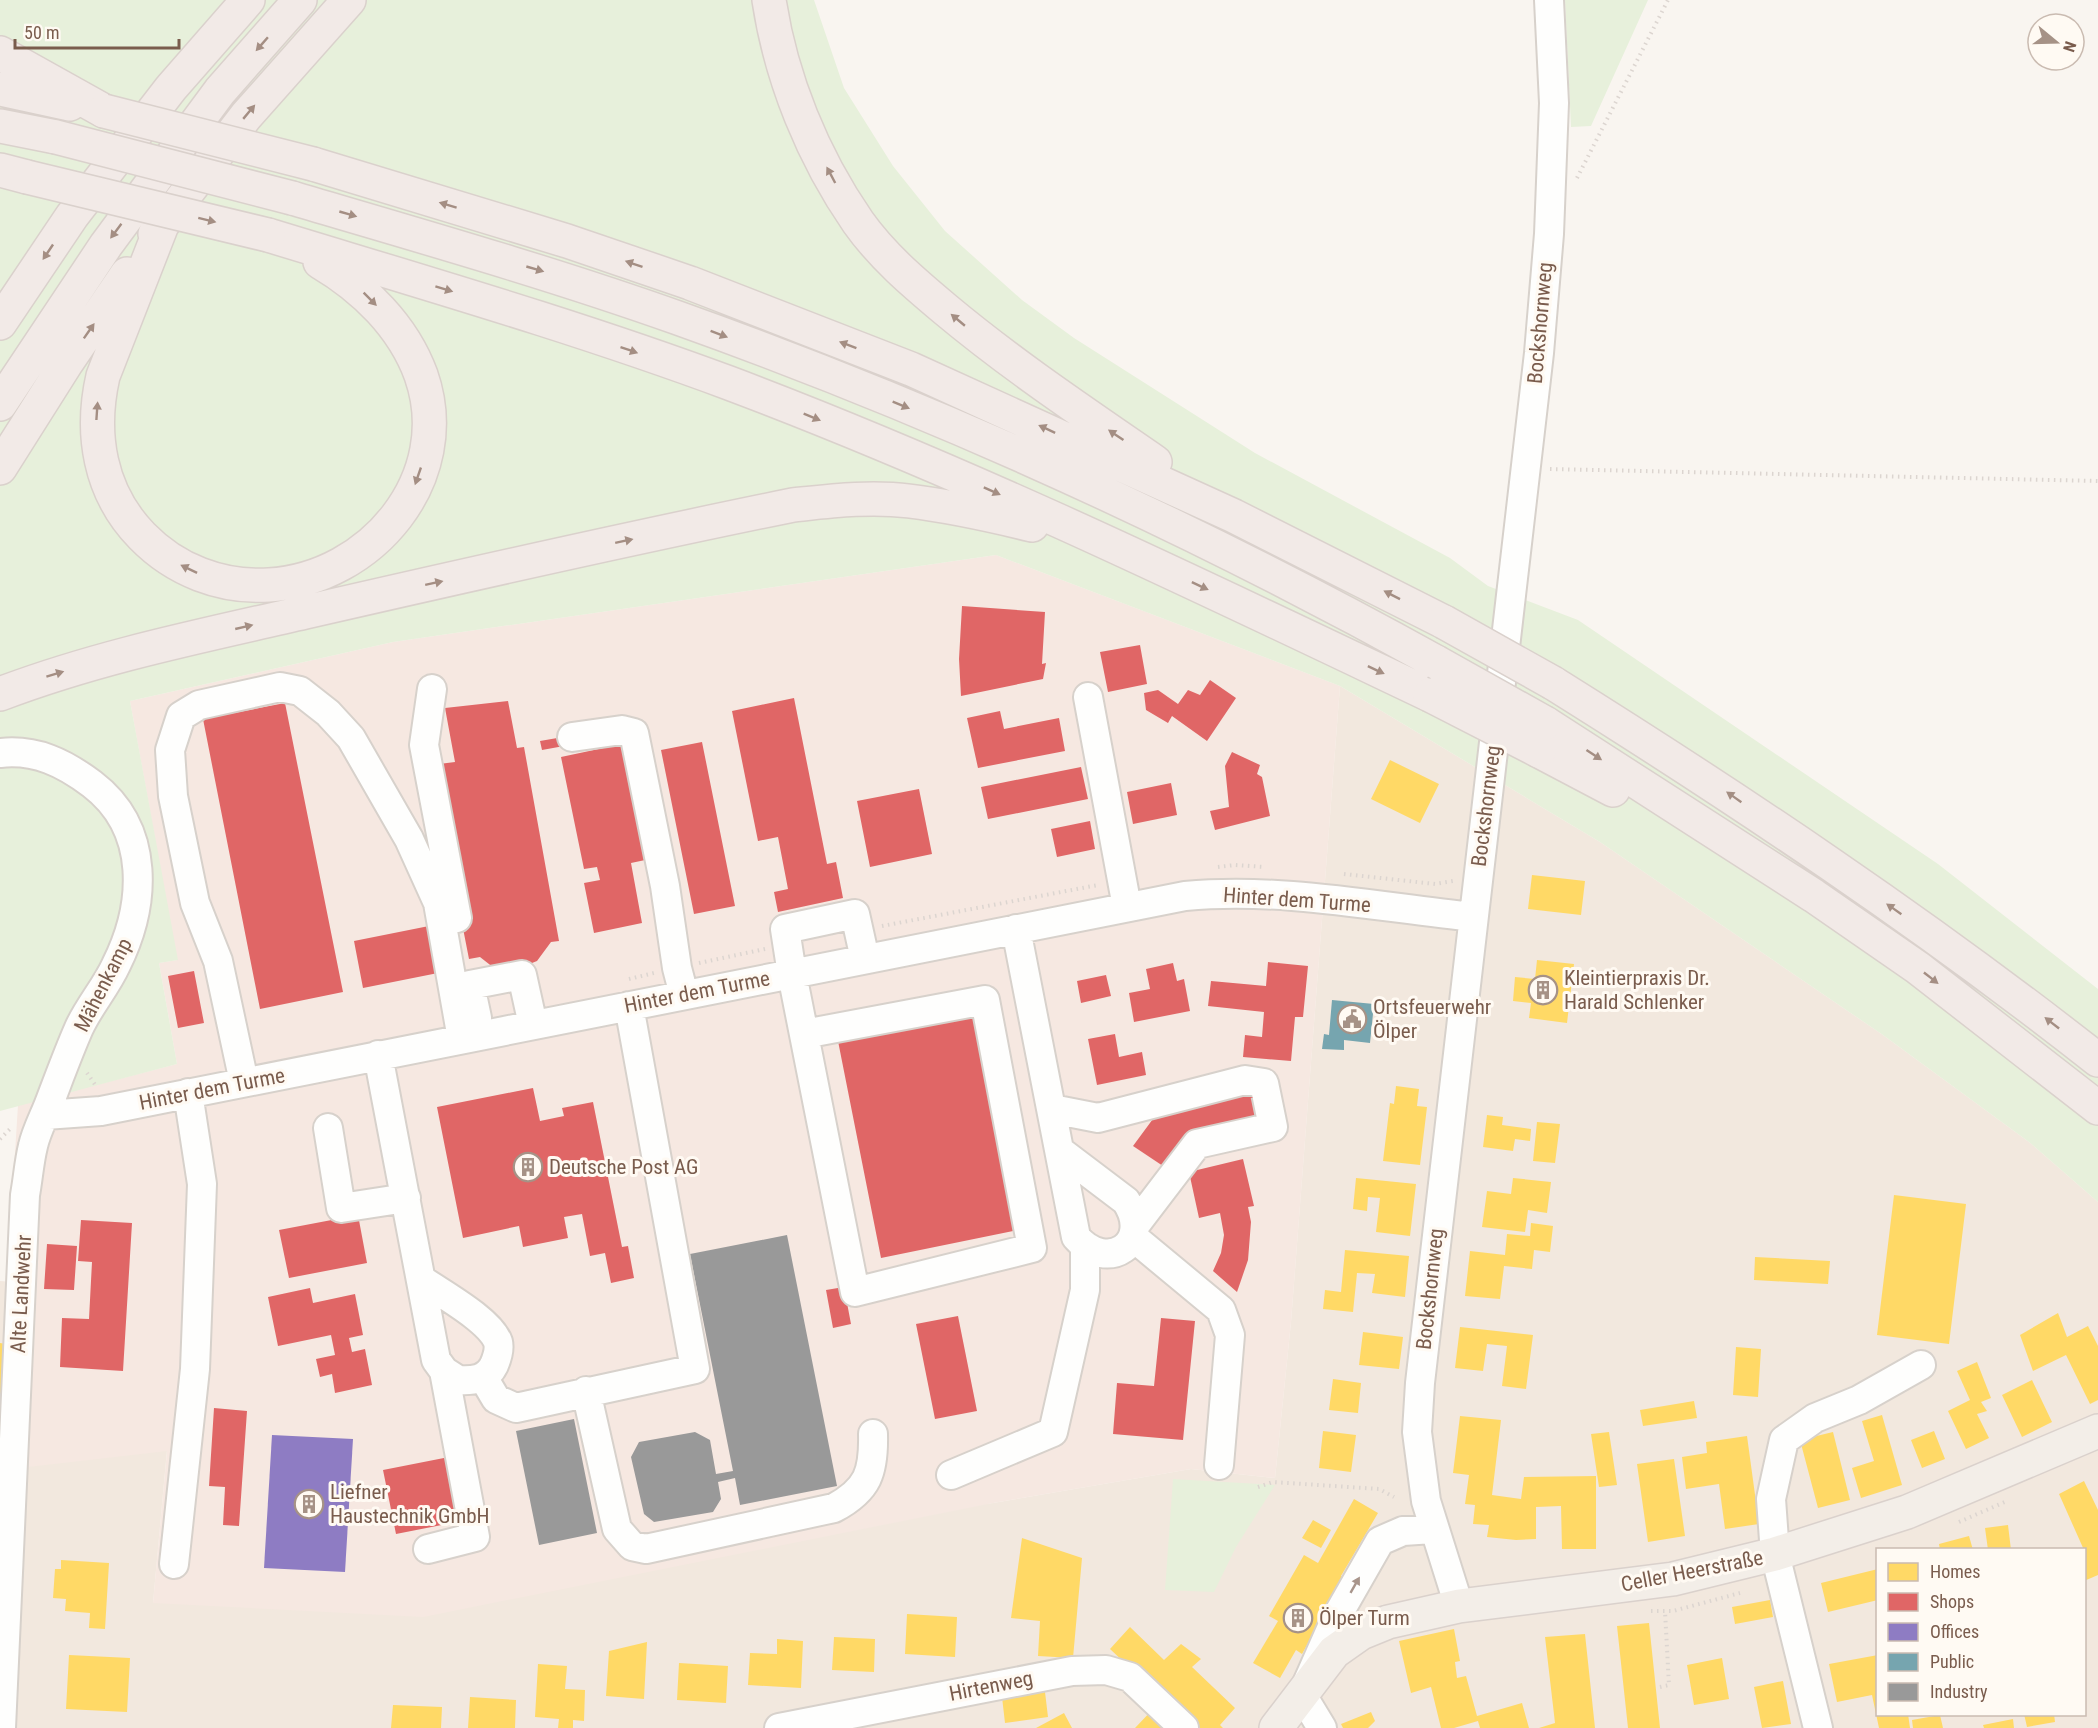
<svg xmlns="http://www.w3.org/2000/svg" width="2098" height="1728" viewBox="0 0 2098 1728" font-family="'Roboto Condensed',sans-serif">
<rect width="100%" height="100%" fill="#f9f5f0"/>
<!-- residential -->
<path fill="#f2e8de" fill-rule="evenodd" d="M1340 686 1600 842 1883 1035 2029 1142 2098 1202V1728H0V1281L37 1284 28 1466 167 1450 153 1603 993 1503 1191 1469 1275 1478 1291 1322ZM1878 1550H2084V1714H1878Z"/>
<!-- commercial -->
<path fill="#f6e8e1" d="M996 555 1340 686 1291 1322 1275 1478 1191 1469 993 1503 423 1617 153 1603 167 1451 28 1467 37 1284 7 1281 18 1105 177 1064 159 963 177 960 130 701 393 642Z"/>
<!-- green -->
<path fill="#e7f0db" d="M0 0H814L844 88 893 166 945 231 1022 300 1074 338 1255 453 1450 558 1488 586 1578 620 1938 864 2098 989V1202L2029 1142 1883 1035 1600 842 1340 686 996 555 393 642 130 701 178 960 159 963 177 1064 0 1111Z
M1565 0H1648L1591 126 1571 127Z
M1173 1479 1275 1485 1236 1547 1214 1592 1165 1590Z"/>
<!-- homes -->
<path fill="#ffd966" d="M1390 760 1439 784 1420 823 1371 799Z
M1532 875 1585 881 1581 915 1528 909Z
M1537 960 1574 964 1567 1023 1529 1018 1531 1003 1513 1001 1515 977 1535 979Z
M1396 1086 1419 1089 1417 1106 1427 1107 1420 1165 1383 1161 1390 1103 1394 1104Z
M1487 1115 1503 1117 1502 1125 1531 1129 1530 1141 1515 1139 1513 1151 1483 1147Z
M1537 1122 1560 1124 1555 1163 1533 1161Z
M1356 1178 1416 1184 1410 1236 1376 1232 1380 1198 1368 1197 1367 1211 1353 1209Z
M1513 1178 1551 1182 1547 1213 1528 1210 1525 1232 1482 1227 1487 1191 1511 1194Z
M1894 1195 1966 1204 1949 1344 1877 1335Z
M1531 1223 1553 1226 1550 1252 1534 1250 1532 1269 1504 1266 1500 1299 1465 1296 1470 1251 1505 1255 1507 1234 1530 1236Z
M1345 1250 1409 1256 1405 1297 1372 1293 1375 1274 1357 1273 1353 1312 1323 1309 1325 1290 1341 1292Z
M1755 1257 1830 1261 1828 1284 1754 1280Z
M2058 1313 2067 1337 2088 1326 2098 1346V1400L2090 1404 2066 1355 2033 1371 2020 1335Z
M1460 1327 1533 1335 1526 1389 1502 1386 1507 1346 1487 1344 1483 1371 1455 1368Z
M1363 1332 1403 1337 1399 1369 1359 1365Z
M0 1343 6 1344 2 1422H0Z
M1736 1347 1761 1349 1758 1397 1733 1395Z
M1977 1362 1991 1398 1981 1402 1987 1411 1977 1414 1989 1438 1966 1449 1948 1411 1970 1400 1957 1371Z
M1333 1379 1361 1383 1358 1413 1329 1410Z
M2032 1380 2052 1422 2022 1437 2002 1395Z
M1694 1401 1697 1418 1643 1426 1640 1410Z
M1882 1415 1902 1485 1861 1498 1852 1468 1874 1461 1862 1421Z
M1460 1416 1501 1420 1492 1495 1521 1499 1524 1477 1596 1476V1549H1562L1561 1506 1536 1507V1539L1516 1540 1487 1537 1489 1525 1473 1524 1475 1505 1465 1504 1469 1475 1453 1473Z
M1323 1431 1356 1435 1351 1472 1319 1468Z
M1934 1431 1945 1459 1922 1468 1911 1440Z
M1609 1432 1617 1485 1599 1487 1591 1434Z
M1833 1432 1850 1500 1818 1508 1800 1440Z
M1747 1436 1759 1524 1725 1529 1719 1484 1686 1489 1682 1457 1707 1453 1706 1442Z
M1674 1459 1685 1536 1648 1542 1637 1464Z
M2084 1481 2098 1510V1575L2084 1581V1550L2059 1494Z
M1354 1499 1378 1513 1341 1576 1345 1578 1302 1654 1296 1650 1280 1678 1253 1663 1278 1621 1269 1616 1304 1555 1318 1563Z
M1313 1520 1331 1530 1321 1548 1302 1538Z
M2008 1525 2011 1550H1988L1985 1528Z
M1969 1536 1973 1550H1940L1939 1544Z
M1022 1538 1082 1558 1073 1658 1038 1656 1040 1621 1011 1618Z
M61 1560 109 1563 105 1629 89 1628 90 1613 65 1611 66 1599 53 1598 55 1569H61Z
M1878 1569V1600L1828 1612 1821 1583Z
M1770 1600 1773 1617 1735 1624 1732 1607Z
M907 1614 957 1617 955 1657 905 1654Z
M1649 1623 1660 1728H1628L1617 1626Z
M1130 1627 1164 1660 1181 1644 1201 1659 1192 1667 1235 1708 1220 1725 1223 1728H1194L1110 1649Z
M1454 1629 1460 1661 1455 1662 1457 1678 1466 1676 1477 1716 1522 1703 1529 1728H1480L1478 1721 1454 1728H1441L1431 1687 1411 1693 1399 1641Z
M1585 1634 1595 1728H1539L1555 1723 1545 1637Z
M834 1637 875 1639 874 1672 832 1670Z
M777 1639 803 1641 801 1688 748 1685 750 1653 777 1654Z
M647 1642 644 1699 606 1696 609 1651Z
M69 1655 130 1658 127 1712 66 1709Z
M1878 1655V1714H1908L1910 1728H1879L1872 1695 1837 1702 1829 1664Z
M1722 1658 1729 1699 1694 1705 1687 1665Z
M679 1663 728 1666 726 1703 677 1700Z
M538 1664 567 1666 565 1689 585 1690 584 1721 573 1720V1728H558L559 1719 535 1717Z
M1783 1681 1791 1724 1762 1728 1754 1687Z
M1045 1692 1048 1717 1005 1723 1002 1697Z
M470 1697 516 1700 515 1728H468Z
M393 1705 442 1707 441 1728H391Z
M1154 1708 1175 1728H1135Z
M1371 1712 1375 1721 1368 1728H1343L1341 1724Z
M1064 1713 1072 1728H1036Z
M2024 1714H2054L2055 1722 2027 1727Z
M1940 1715 1943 1728H1913L1912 1720Z
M2013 1719 2014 1728H1984L1983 1725Z"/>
<!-- shops -->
<path fill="#e06666" d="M962 606 1045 612 1042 664 1046 663 1043 679 961 696 959 659Z
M1140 645 1147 684 1108 692 1100 652Z
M1210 680 1236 698 1207 741 1172 716 1168 723 1146 710 1144 693 1158 690 1178 704 1188 690 1200 695Z
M794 698 827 864 836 862 843 898 778 912 774 892 788 889 778 837 758 841 732 711Z
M508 701 517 748 524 747 559 941 551 942 537 961 522 967 494 968 480 957 469 959 431 765 455 762 445 708Z
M285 703 343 992 260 1009 203 719Z
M1000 711 1004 729 1059 718 1065 751 978 768 967 718Z
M563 737 564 746 542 750 540 741Z
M702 742 735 906 694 914 661 750Z
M627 743 650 859 631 863 642 923 594 933 584 883 600 880 597 867 584 869 561 757Z
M1232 752 1260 765 1257 774 1262 777 1270 816 1215 830 1210 811 1229 807 1225 766Z
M1081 767 1088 799 988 819 981 787Z
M1171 783 1177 815 1133 824 1127 792Z
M919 789 932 854 870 867 857 801Z
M1090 821 1095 849 1057 857 1051 829Z
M434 925 443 972 363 988 354 941Z
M1268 962 1308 966 1303 1017H1295L1291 1061 1243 1057 1245 1035 1262 1037 1264 1012 1208 1006 1211 981 1266 986Z
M1173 963 1177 981 1184 979 1190 1011 1134 1022 1129 993 1150 989 1146 969Z
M194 971 204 1023 178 1028 168 976Z
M1106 975 1111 996 1081 1003 1077 981Z
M975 1014 1018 1230 881 1258 838 1041Z
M1115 1034 1119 1057 1142 1052 1146 1075 1097 1085 1088 1039Z
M1255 1087 1263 1115 1169 1170 1133 1146 1161 1108Z
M533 1088 540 1121 564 1116 562 1108 593 1102 622 1247 628 1246 634 1278 611 1283 605 1253 590 1256 582 1214 564 1217 568 1238 523 1247 519 1226 463 1238 437 1107Z
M1243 1159 1254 1206 1248 1207 1251 1222 1248 1260 1237 1292 1213 1271 1221 1253 1224 1235 1220 1213 1199 1218 1189 1172Z
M358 1215 367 1263 289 1278 279 1230Z
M81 1220 132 1223 123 1371 60 1367 62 1318 89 1319 92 1262 78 1261Z
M47 1244 77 1246 74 1290 44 1289Z
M844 1287 851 1324 833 1328 826 1290Z
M310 1288 313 1303 355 1294 363 1335 349 1338 352 1352 365 1349 372 1385 335 1393 332 1374 320 1377 316 1359 335 1355 331 1335 278 1346 268 1297Z
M958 1316 977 1411 935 1419 916 1324Z
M1161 1318 1195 1321 1183 1440 1113 1434 1117 1383 1154 1386Z
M214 1408 247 1411 239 1526 223 1525 225 1487 209 1486Z
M449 1457 462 1521 396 1534 383 1470Z"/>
<!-- offices -->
<path fill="#8e7cc3" d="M272 1435 353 1439 345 1572 264 1568Z"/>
<!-- public -->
<path fill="#76a5af" d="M1332 1000 1374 1004 1370 1043 1344 1040V1050L1322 1049 1324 1034 1329 1035Z"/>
<!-- industry -->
<path fill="#999" d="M787 1235 837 1486 740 1505 735 1478 718 1482 721 1499 713 1512 654 1522 644 1514 631 1457 639 1442 695 1432 710 1440 716 1474 733 1471 690 1254Z
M574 1419 597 1533 539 1545 516 1431Z"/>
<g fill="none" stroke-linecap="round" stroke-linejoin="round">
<!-- minor casing -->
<g stroke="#d7d1cb" stroke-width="32">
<path id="minor" d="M432 689 424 745 457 918
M1088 697 1127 907
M572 737 622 730 634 733 665 886 677 968 684 995
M0 753C36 749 64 763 92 784 151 829 146 905 116 965 106 987 89 1006 79 1028 68 1053 59 1078 49 1104 44 1117 36 1132 33 1146 29 1162 28 1179 25 1195L1 1728
M1016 929 1076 1237C1107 1274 1154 1243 1126 1201L1060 1151
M477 1018 470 985 522 975 533 1025
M804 1034 985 1000 1032 1248 855 1292 792 974 785 929 855 914 865 959
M378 1055 436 1360 444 1371 458 1380C472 1381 487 1380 494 1365 497 1358 500 1350 498 1342 490 1320 442 1294 422 1280
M244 1082 218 961 195 903 173 796 170 750 181 716 199 705 280 687 300 691 328 713 351 738 409 839 438 903 462 1039
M1052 1109 1098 1118 1245 1080 1264 1083 1273 1127 1197 1144 1136 1224
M45 1115 101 1111 1185 896C1282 887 1377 907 1473 917
M328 1128 341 1208 406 1198
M1133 1237 1221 1310 1230 1335 1219 1465
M483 1377 496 1399 516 1408 695 1369 629 1006
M586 1391 617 1529 632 1546 646 1549 834 1508C868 1490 874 1472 873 1434
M951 1475 1053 1432 1085 1290V1248
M428 1549 475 1537 444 1371
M174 1564 195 1369 202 1184 188 1093
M1459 1606 1426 1501 1417 1432 1420 1383 1539 353 1549 234 1554 103 1549 0
M779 1728 1072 1671 1106 1670 1130 1677 1184 1728
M1322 1728 1302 1695 1336 1618 1380 1541 1403 1531 1433 1529
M1818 1728 1775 1554 1771 1499 1784 1440 1815 1418 1859 1400 1921 1365"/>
</g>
<!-- major casing -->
<g stroke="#dad1cc" stroke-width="36">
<path id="major" d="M1276 1728 1334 1652 1361 1633 1388 1622 1459 1606 1673 1579 1775 1554 1907 1512 2098 1431"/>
</g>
<!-- highway casing -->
<g stroke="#dad1cc" stroke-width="36">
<path id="highway" d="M769 0C781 79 813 157 858 222 882 256 914 283 945 309 1012 365 1084 413 1155 462
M0 53 104 111
M0 89 70 104
M0 126 56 137
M313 164 567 241 690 283 911 369 1234 516 1444 622
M0 170 27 177
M292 198C421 236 551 273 678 318 939 411 1194 528 1436 662
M162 225 103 376C90 433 99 492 142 536 175 570 221 588 269 585 371 579 457 478 421 375 403 326 364 288 320 262
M155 234 246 116 349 0
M268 235C422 282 578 327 729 383 968 473 1199 585 1430 695
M0 323 72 216 171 88 248 0
M0 404 106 245 220 91 300 0
M0 468 67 362 127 274
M1553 683C1740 800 1924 923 2098 1060
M0 694C100 656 206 635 310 611 471 574 631 538 793 505 831 501 870 496 909 501 950 506 991 515 1032 525
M1545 723 1814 896 1918 968 2098 1108
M1539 751 1613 790"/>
</g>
<!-- path -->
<path stroke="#dcd5d0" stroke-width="4" stroke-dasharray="1.5 4.5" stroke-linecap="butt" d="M1577 178 1668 0
M1550 469 2098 481
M1218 867 1235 865 1265 867
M1344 874 1435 884 1453 881
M882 926 1098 885
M699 963 765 949
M629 979 654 973
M87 1073 96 1086
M0 1139 12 1127
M1258 1487 1273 1482 1379 1489 1394 1497
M1959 1522 2007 1501
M1651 1611H1673L1740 1593
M1660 1687 1669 1685 1665 1611"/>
<!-- minor -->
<use href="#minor" stroke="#fefefd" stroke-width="28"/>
<!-- major -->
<use href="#major" stroke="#f3eee8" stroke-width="33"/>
<!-- highway -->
<use href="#highway" stroke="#f2eae7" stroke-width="33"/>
<!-- highway-bridge casing -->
<g stroke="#dad1cc" stroke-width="36" stroke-linecap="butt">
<path id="highway-bridge" d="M104 111 313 164
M56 137 292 198
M27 177 268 235
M1444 622 1553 683
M1436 662 1545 723
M1430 695 1539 751"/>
</g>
<!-- highway-bridge -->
<use href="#highway-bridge" stroke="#f2eae7" stroke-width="33"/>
</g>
<!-- one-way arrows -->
<defs><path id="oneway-solid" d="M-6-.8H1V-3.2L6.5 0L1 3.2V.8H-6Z" transform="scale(1.5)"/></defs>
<g fill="#a48e83">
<use href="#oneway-solid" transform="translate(262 44) rotate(131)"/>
<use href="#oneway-solid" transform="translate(249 112) rotate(-50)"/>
<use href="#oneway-solid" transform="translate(831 175) rotate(-118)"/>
<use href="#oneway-solid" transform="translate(448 205) rotate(-163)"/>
<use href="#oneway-solid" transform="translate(348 214) rotate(16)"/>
<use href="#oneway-solid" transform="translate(207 220) rotate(14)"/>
<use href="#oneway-solid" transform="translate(116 231) rotate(127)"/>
<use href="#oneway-solid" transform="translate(48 252) rotate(124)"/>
<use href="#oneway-solid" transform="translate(634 264) rotate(-161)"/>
<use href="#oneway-solid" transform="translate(535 269) rotate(16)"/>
<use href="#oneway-solid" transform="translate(444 289) rotate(17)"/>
<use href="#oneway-solid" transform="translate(370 299) rotate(45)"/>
<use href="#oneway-solid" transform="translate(958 320) rotate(-140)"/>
<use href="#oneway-solid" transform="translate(89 331) rotate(-55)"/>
<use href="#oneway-solid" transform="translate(719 334) rotate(21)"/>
<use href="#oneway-solid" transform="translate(848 345) rotate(-159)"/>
<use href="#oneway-solid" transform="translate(629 350) rotate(19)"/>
<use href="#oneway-solid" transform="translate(901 405) rotate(22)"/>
<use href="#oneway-solid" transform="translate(97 411) rotate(-86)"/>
<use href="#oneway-solid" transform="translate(812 417) rotate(22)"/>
<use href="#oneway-solid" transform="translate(1047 429) rotate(-155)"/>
<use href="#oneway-solid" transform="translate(1116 435) rotate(-146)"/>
<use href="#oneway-solid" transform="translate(418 476) rotate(109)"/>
<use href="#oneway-solid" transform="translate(992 491) rotate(24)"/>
<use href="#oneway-solid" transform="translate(624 541) rotate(-12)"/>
<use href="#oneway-solid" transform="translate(189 569) rotate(-154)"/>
<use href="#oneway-solid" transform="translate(434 583) rotate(-12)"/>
<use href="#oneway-solid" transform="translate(1200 586) rotate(25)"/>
<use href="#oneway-solid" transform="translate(1392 595) rotate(-153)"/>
<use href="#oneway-solid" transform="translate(244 627) rotate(-13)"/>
<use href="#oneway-solid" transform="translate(1376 670) rotate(25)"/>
<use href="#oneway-solid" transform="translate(55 674) rotate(-17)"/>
<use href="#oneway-solid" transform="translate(1594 755) rotate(33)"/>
<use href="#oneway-solid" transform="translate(1734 797) rotate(-145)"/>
<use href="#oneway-solid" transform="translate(1894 909) rotate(-145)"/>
<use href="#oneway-solid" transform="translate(1931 978) rotate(38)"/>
<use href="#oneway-solid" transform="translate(2052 1023) rotate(-142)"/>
</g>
<use fill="#a8958b" href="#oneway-solid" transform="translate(1355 1585) rotate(-60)"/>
<!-- icons -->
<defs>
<g id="building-ring" transform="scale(1.5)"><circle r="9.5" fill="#fffaf3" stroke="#a69286" stroke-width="1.5"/><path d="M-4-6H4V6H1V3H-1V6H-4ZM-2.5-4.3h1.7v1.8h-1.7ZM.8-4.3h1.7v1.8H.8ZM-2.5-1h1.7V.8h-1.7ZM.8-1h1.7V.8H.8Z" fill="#a69286"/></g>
<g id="civic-ring" transform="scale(1.5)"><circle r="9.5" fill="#fffaf3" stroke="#a69286" stroke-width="1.5"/><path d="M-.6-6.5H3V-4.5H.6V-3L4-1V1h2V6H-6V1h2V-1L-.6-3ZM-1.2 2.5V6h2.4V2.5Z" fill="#a69286"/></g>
</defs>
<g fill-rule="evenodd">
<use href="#building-ring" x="1543" y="990"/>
<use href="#civic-ring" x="1352" y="1019"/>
<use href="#building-ring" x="528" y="1167"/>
<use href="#building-ring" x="309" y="1504"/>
<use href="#building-ring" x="1298" y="1618"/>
</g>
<g text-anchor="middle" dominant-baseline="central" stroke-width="6" stroke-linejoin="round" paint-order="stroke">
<!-- street labels -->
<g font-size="21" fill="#7a5c4d" stroke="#fffaf3">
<text transform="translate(1540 323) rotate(-85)">Bockshornweg</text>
<text transform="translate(1486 806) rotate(-83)">Bockshornweg</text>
<text transform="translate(1297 900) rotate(4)">Hinter dem Turme</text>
<text transform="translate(103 985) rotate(-63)">Mähenkamp</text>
<text transform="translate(697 992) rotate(-11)">Hinter dem Turme</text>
<text transform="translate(212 1089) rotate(-11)">Hinter dem Turme</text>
<text transform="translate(1430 1289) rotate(-84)">Bockshornweg</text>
<text transform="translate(21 1294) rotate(-87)">Alte Landwehr</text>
<text transform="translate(1692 1571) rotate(-11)">Celler Heerstraße</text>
<text transform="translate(991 1686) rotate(-11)">Hirtenweg</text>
</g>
<!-- poi labels -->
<g font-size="21" fill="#7a5c4d" stroke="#fffaf3" text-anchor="start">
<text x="1564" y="978">Kleintierpraxis Dr.<tspan x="1564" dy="24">Harald Schlenker</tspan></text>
<text x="1373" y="1007">Ortsfeuerwehr<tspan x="1373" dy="24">Ölper</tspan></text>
<text x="549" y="1167">Deutsche Post AG</text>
<text x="330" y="1492">Liefner<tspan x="330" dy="24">Haustechnik GmbH</tspan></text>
<text x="1319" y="1618">Ölper Turm</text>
</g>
</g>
<!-- legend -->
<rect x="1876" y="1548" width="210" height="168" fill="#fffaf3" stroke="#cabbb1" stroke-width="1.5"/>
<rect x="1888" y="1563" width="30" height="18" fill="#ffd966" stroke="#cabbb1" stroke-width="1.5"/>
<text x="1930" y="1578" font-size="18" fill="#7a5c4d">Homes</text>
<rect x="1888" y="1593" width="30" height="18" fill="#e06666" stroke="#cabbb1" stroke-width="1.5"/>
<text x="1930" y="1608" font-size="18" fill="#7a5c4d">Shops</text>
<rect x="1888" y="1623" width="30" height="18" fill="#8e7cc3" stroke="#cabbb1" stroke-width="1.5"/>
<text x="1930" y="1638" font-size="18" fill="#7a5c4d">Offices</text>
<rect x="1888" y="1653" width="30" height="18" fill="#76a5af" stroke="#cabbb1" stroke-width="1.5"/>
<text x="1930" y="1668" font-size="18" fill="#7a5c4d">Public</text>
<rect x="1888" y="1683" width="30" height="18" fill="#999999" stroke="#cabbb1" stroke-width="1.5"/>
<text x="1930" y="1698" font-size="18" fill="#7a5c4d">Industry</text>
<!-- north arrow -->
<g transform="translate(2056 42) rotate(109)"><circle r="28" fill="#fffaf3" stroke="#cabbb1" stroke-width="1.5"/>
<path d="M0-4.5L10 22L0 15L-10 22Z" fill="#a69286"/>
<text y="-9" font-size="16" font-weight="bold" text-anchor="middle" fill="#7a5c4d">N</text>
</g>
<!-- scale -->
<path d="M15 39v9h164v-9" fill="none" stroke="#7a5c4d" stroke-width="3"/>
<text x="24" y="39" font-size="18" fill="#7a5c4d" stroke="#fffaf3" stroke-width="4.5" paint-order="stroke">50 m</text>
</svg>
